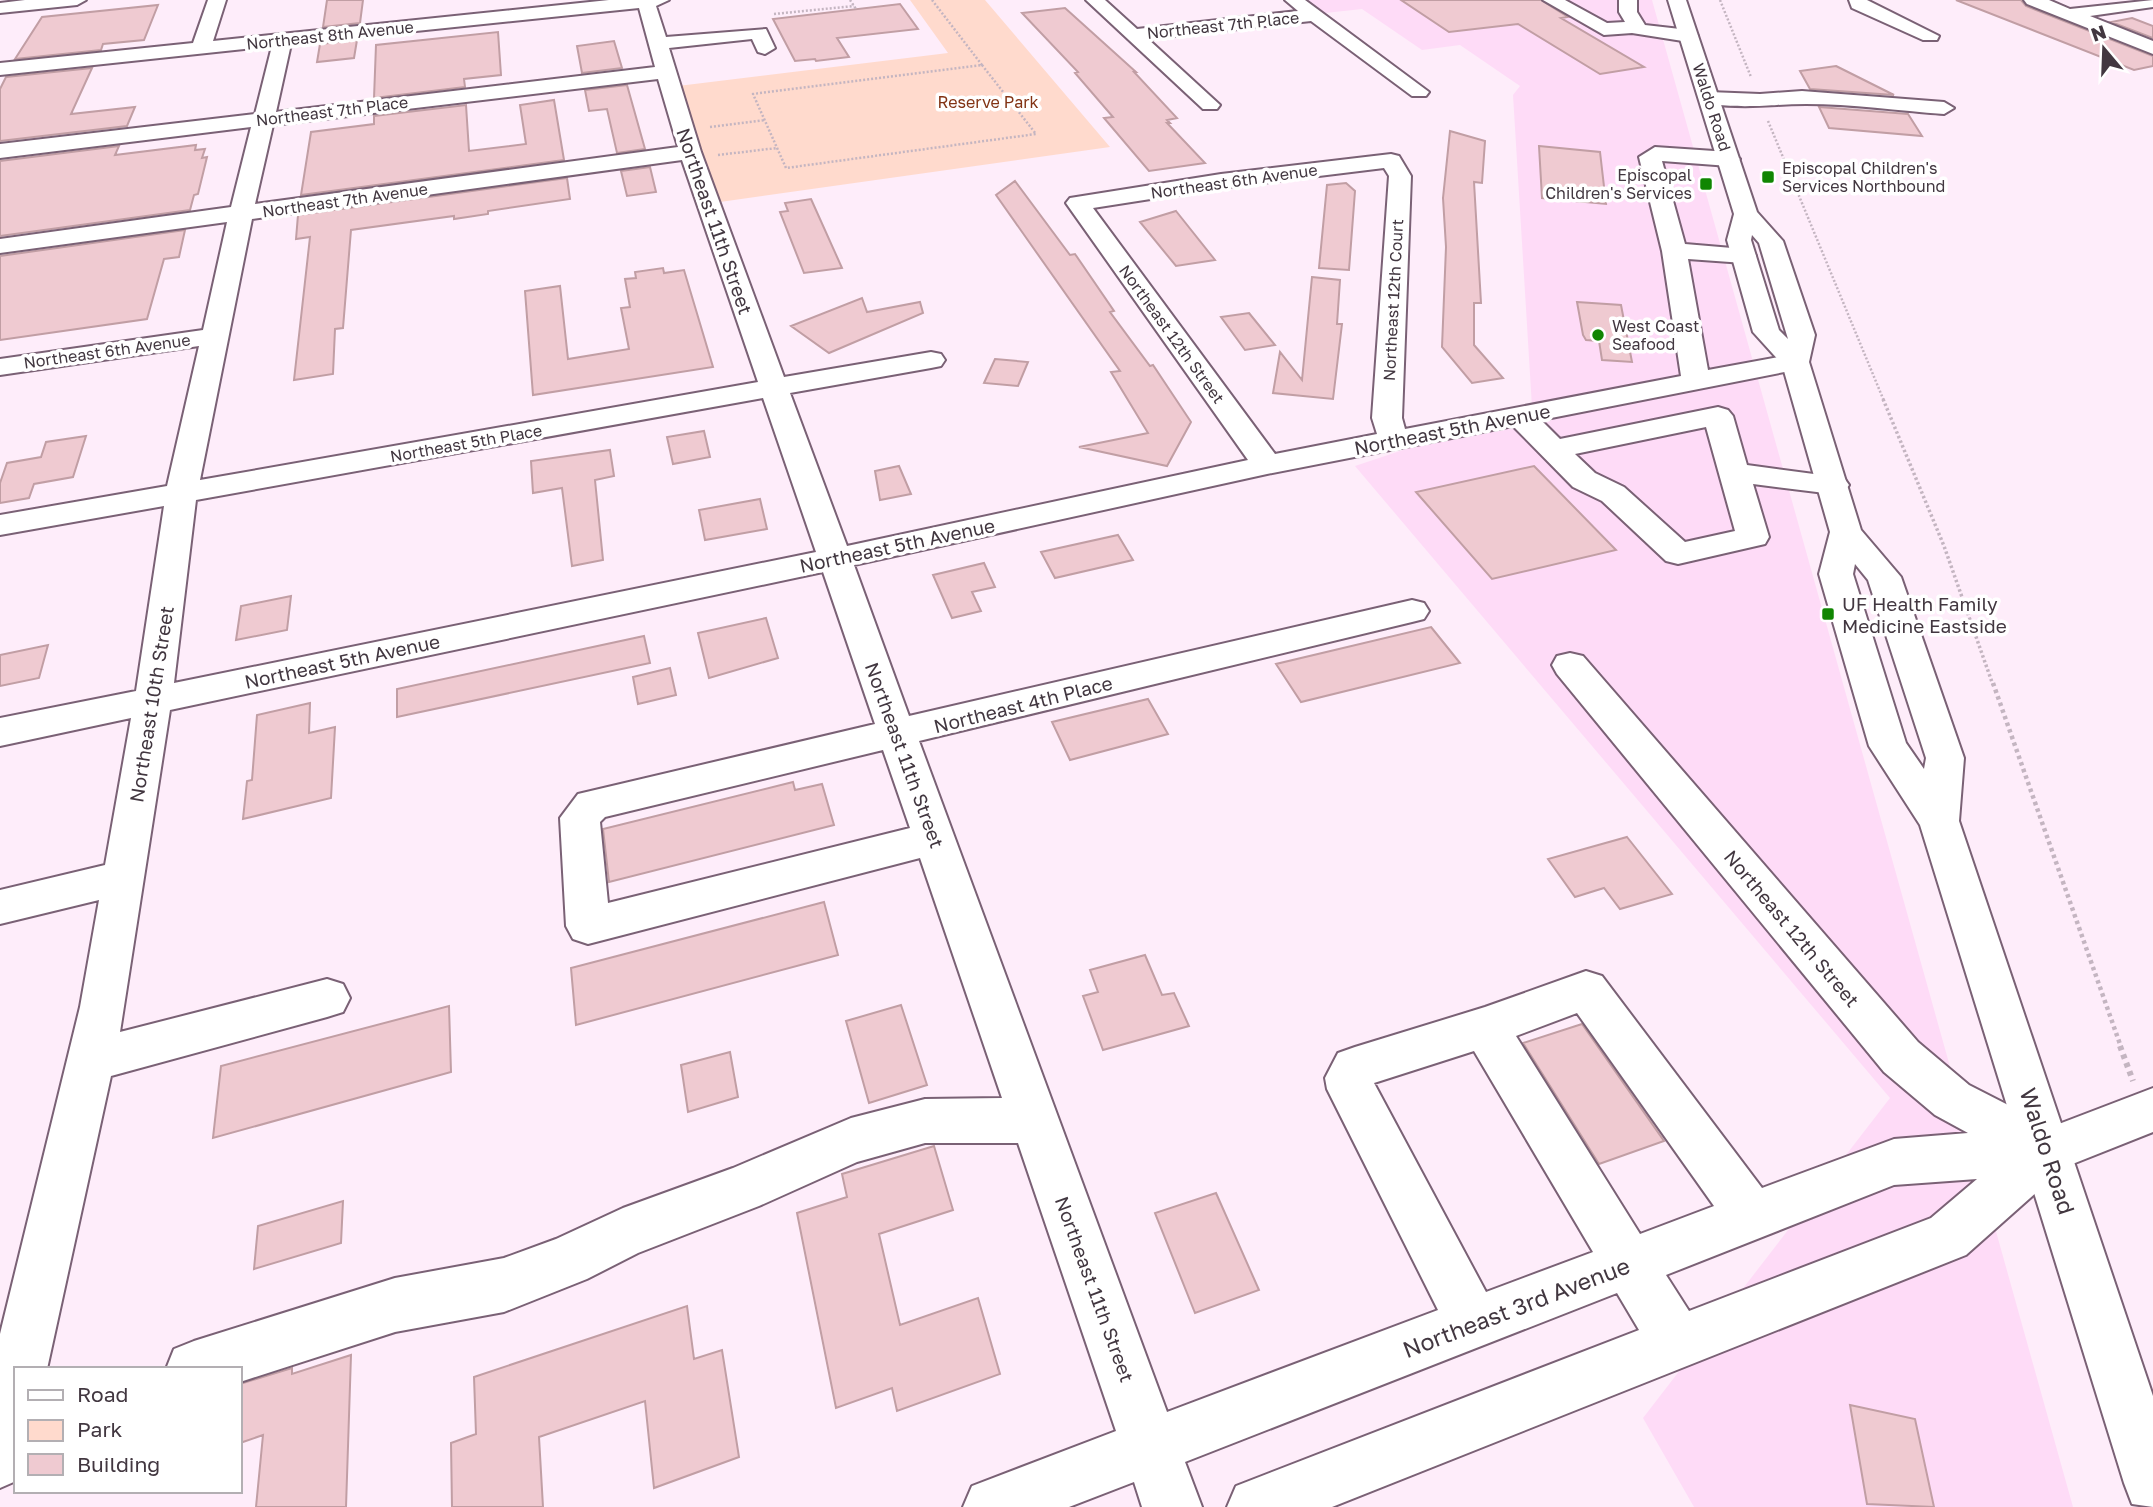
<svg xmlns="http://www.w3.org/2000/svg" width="2153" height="1507" viewBox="0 0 2153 1507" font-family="'Golos Text',sans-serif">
<rect width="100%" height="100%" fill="#feedfa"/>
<!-- built -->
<path fill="#fedbf7" d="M1308 0H1652L2073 1507H1694L1643 1418 1890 1098 1355 466 1532 407 1513 95 1520 86 1460 45 1422 50 1362 9 1325 13Z"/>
<!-- green -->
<path fill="#ffdacd" d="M910 0H985L1110 147 720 202 678 86 948 53Z"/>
<!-- building -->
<path fill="#efcad1" stroke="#c19ea4" stroke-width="2" d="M327 0H363L360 23 323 27Z
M1401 0H1541L1568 17 1561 18 1644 67 1600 74 1518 24 1449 32Z
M1956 0H2021L2026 6 2153 56V66L2134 70Z
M900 4 918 29 837 38 849 57 816 61 815 59 795 61 773 19Z
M158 5 144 40 103 44 101 50 15 59 42 17Z
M1065 8 1136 72H1134L1177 118 1167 120 1170 123H1167L1205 163 1149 171 1104 118 1113 117 1075 73 1078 72 1022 13Z
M2132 18 2153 26V38L2111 22Z
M498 32 501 75 464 79 465 87 374 98 376 45Z
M357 40 354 58 317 62 320 44Z
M614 41 622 68 582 73 577 46Z
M1836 66 1894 95 1810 89 1800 71Z
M92 68 71 114 135 107 127 126 0 141V89L6 77Z
M627 85 645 149 617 153 607 109 589 111 585 90Z
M554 100 564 160 301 195 311 132 374 124V116L466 105 469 151 526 144 520 105Z
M1819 107 1908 114 1922 136 1829 128Z
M1450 131 1485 141 1482 183 1474 182 1481 303H1474V345L1503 378 1472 383 1442 347 1446 247 1443 198Z
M196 145 195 150 205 149 202 158 207 157 198 194 194 195 190 210 0 236V161L119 146 115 155Z
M1539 146 1600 152 1606 204 1542 198Z
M650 167 656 192 627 196 621 171Z
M567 178 570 199 488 211V214L454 219V216L351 230 343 328 335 329 333 374 294 380 310 237 296 239 298 215Z
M1015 181 1070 255 1075 254 1114 311 1110 312 1150 366 1153 365 1191 422 1167 466 1079 447 1148 433 1111 372 1120 371 996 195Z
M1346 183 1355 191 1349 270 1319 268 1327 185Z
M811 199 842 268 804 273 780 212 788 211 785 203Z
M1176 211 1215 260 1176 266 1140 222Z
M185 230 179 257 164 259 147 319 0 340V256Z
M663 268 664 273 684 270 713 367 533 395 525 291 560 286 568 359 629 349 621 308 630 307 625 279 636 278 635 272Z
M1312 277 1340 280 1337 324H1342L1333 399 1273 393 1280 352 1302 380Z
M862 298 867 312 920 302 923 313 829 353 791 326Z
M1577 302 1621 305 1632 362 1602 360 1599 341 1586 340 1583 335Z
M1249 313 1275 345 1245 350 1221 317Z
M995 359 1028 362 1018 386 984 383Z
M704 431 710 457 673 464 667 437Z
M86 436 73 477 34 484 29 498 0 503V483L7 463 41 457 46 442Z
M610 450 614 476 595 480 603 560 572 566 562 488 533 493 531 461Z
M899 466 911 494 880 500 875 471Z
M1534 466 1616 550 1492 579 1416 492Z
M760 499 767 529 705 540 699 510Z
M1118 535 1133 560 1055 578 1041 552Z
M984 563 995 587 972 592 981 611 952 618 933 575Z
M291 596 287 630 236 640 241 606Z
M766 618 778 658 709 678 698 633Z
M1431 627 1460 663 1301 702 1276 664Z
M644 636 650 663 397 717V689Z
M48 645 39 678 0 686V655Z
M670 668 676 695 638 704 633 677Z
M1148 699 1168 734 1070 760 1052 722Z
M310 703 309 733 335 727 331 798 243 819 247 781 252 780 257 715Z
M793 782 795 790 822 784 834 825 609 882 603 829Z
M1627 837 1672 894 1620 909 1604 888 1575 897 1548 859Z
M824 902 838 955 576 1025 571 968Z
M1145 955 1162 995 1174 993 1189 1026 1103 1050 1083 996 1098 992 1090 970Z
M901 1005 927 1085 869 1103 846 1021Z
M449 1006 451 1072 213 1138 221 1066Z
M1582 1024 1664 1141 1599 1164 1523 1043Z
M730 1052 738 1097 688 1112 681 1065Z
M934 1146 953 1210 879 1234 900 1325 978 1298 1000 1374 897 1411 892 1388 836 1408 797 1213 847 1197 842 1174Z
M1216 1193 1259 1290 1195 1313 1155 1213Z
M343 1201 341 1243 254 1269 258 1226Z
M687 1306 694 1359 722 1350 739 1457 654 1488 645 1401 539 1437 543 1507H452L451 1443 476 1434 474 1377Z
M351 1355 346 1507H256L263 1435 240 1443V1384L292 1368V1374Z
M1850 1405 1915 1419 1934 1507 1867 1504Z"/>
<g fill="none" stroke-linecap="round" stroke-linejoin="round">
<!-- minor casing -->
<g stroke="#7a6175" stroke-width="4">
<path id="minor" d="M25 0H86L77 5 0 13V3Z
M208 0H226L213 41 609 0H669L656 6 666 37 766 29 775 48 765 54 758 52 752 39 669 48 701 152 784 377 931 352 941 354 945 360 941 366 931 368 790 393 847 546 1248 460 1066 203 1070 198 1221 174 1391 154 1399 156 1411 176 1402 418 1405 429 1681 376 1662 251 1639 157 1655 147 1729 152 1740 159 1729 166 1662 161 1685 244 1744 249 1753 251 1756 256 1753 261 1744 263 1688 259 1708 370 1795 354 1805 356 1809 362 1805 368 1541 420 1560 439 1718 407 1728 410 1733 416 1747 465 1844 478 1849 485 1844 492 1833 494 1753 484 1769 537 1765 544 1678 564 1666 561 1602 501 1573 487 1513 426 1267 474 854 565 909 716 1412 600 1424 603 1429 611 1424 619 1412 622 919 741 1167 1412 1438 1310 1327 1089 1325 1078 1338 1053 1355 1047 1485 1007 1586 971 1602 976 1762 1188 1894 1139 1968 1133 1935 1115 1884 1072 1557 674 1552 665 1557 656 1570 653 1583 656 1918 1042 1969 1085 2051 1127 2153 1088V1132L2065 1167 1966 1255 1332 1507H1227L1236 1486 1639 1330 1617 1293 1185 1462 1202 1507H1142L1134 1482 1069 1507H963L972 1486 1116 1431 1018 1143H925L857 1162 759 1206 638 1253 587 1279 504 1312 395 1332 240 1382V1369H166L174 1349 194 1341 395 1278 504 1258 556 1239 623 1208 733 1168 851 1118 925 1099 1002 1098 920 858 588 944 573 939 566 926 560 818 578 794 875 724 823 572 170 710 120 1032 327 979 343 984 350 998 343 1012 327 1017 111 1076 47 1369H16V1481L0 1488V1334L80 1007 99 900 0 924V890L105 865 131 718 0 746V718L136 691 164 506 0 535V515L167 486 199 346 0 375V359L203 330 227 222 0 253V239L231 207 251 127 0 158V144L255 114 272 46 0 75V63L193 43ZM639 8 655 67 276 112 291 44ZM658 79 678 147 255 204 273 125ZM682 160 758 382 200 480 252 219ZM1384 168 1389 176 1372 418 1377 434 1275 454 1093 208 1221 188ZM763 398 816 552 174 683 196 500ZM1706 427 1735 531 1685 542 1624 487 1595 473 1575 454ZM883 750 910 828 608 903 600 822 605 817ZM1577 1013 1714 1206 1640 1234 1516 1036ZM1474 1051 1593 1252 1486 1292 1374 1083ZM1977 1179 1931 1218 1689 1311 1666 1275 1894 1185Z
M1086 0H1105L1137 29 1298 11 1285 0H1305L1429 92 1426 96H1412L1311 21 1148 39 1220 105 1217 109H1203Z
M1543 0H1565L1607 23 1625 22 1619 12V0H1637V12L1645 25 1689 30 1698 36 1689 42 1632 33 1604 35Z
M1849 0H1867L1939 36 1937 40H1923L1852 8Z
M2024 0H2049L2070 9 2153 0V7L2090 16 2153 41V54L2027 4Z
M1802 91 1944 102 1954 108 1944 114C1889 110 1832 101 1777 105 1762 106 1707 109 1699 98L1709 92 1760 94Z"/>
</g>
<!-- highway casing -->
<g stroke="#7a6175" stroke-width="4">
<path id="highway" d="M1668 0H1686L1757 212 1783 241 1815 335 1809 362 1861 530 1901 577 1964 758 1959 821 2153 1396V1507L2132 1504 2124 1483 1920 825 1869 746 1819 574 1830 532 1782 364 1753 332 1727 240 1734 214ZM1752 235 1759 243 1788 339 1779 330 1751 240ZM1855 564 1868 580 1926 758 1924 769 1906 743 1853 574Z"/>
</g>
<!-- path-far3 -->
<path stroke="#c4b5c1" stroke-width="2.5" stroke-dasharray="2 2" stroke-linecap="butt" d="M850 0 856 9
M932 0 982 65
M1720 0 1751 77
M774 14 854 6
M982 65 1036 134 786 168 753 94Z
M1768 121 1884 401
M710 127 765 120
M718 155 777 148"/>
<!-- path-far2 -->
<path stroke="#c4b5c1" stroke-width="3.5" stroke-dasharray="2.5 2.5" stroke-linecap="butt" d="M1883 399 1944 546 1993 685"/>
<!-- path-far1 -->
<path stroke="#c4b5c1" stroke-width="4.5" stroke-dasharray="3.5 3.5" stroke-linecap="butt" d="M1993 683 2121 1047"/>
<!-- path -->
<path stroke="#c4b5c1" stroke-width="6" stroke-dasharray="4.5 4.5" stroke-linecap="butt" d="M2120 1046 2133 1081"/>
<!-- minor -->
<use href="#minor" fill="#fff" fill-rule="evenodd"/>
<!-- highway -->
<use href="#highway" fill="#fff" fill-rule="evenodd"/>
</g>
<!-- markers -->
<g fill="#108602" stroke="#fff" stroke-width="2.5">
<rect x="1761" y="170" width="14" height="14" rx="3.5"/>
<rect x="1699" y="177" width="14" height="14" rx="3.5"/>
<circle cx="1598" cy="335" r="7"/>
<rect x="1821" y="607" width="14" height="14" rx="3.5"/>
</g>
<g text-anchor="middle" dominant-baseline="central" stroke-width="7" stroke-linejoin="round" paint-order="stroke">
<!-- far-street labels -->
<g font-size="16" fill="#423740" stroke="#fff">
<text transform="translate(1223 25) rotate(-6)">Northeast 7th Place</text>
<text transform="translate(330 35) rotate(-6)">Northeast 8th Avenue</text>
<text transform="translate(1712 107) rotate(72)">Waldo Road</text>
<text transform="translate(332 111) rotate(-7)">Northeast 7th Place</text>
<text transform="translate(1234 181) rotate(-8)">Northeast 6th Avenue</text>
<text transform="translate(345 200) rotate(-8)">Northeast 7th Avenue</text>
<text transform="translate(1393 300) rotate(-87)">Northeast 12th Court</text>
<text transform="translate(1172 334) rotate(54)">Northeast 12th Street</text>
<text transform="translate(107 351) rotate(-8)">Northeast 6th Avenue</text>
<text transform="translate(466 443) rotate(-10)">Northeast 5th Place</text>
</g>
<!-- far-park labels -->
<g font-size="16" fill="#823314" stroke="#fff">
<text x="988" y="102">Reserve Park</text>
</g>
<!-- far-poi labels -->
<g font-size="16" fill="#423740" stroke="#fff" text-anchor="start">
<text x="1782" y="168">Episcopal Children's<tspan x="1782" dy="18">Services Northbound</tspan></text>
<text x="1692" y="175" text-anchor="end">Episcopal<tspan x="1692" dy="18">Children's Services</tspan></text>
<text x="1612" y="326">West Coast<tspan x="1612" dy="18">Seafood</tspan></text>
</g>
<!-- street labels -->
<g font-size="19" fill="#423740" stroke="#fff">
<text transform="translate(715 221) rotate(71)">Northeast 11th Street</text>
<text transform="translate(1452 429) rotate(-11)">Northeast 5th Avenue</text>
<text transform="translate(897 545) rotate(-12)">Northeast 5th Avenue</text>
<text transform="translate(342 661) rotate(-12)">Northeast 5th Avenue</text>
<text transform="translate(151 704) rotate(-81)">Northeast 10th Street</text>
<text transform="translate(1023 704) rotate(-14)">Northeast 4th Place</text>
<text transform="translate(905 755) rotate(70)">Northeast 11th Street</text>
<text transform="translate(1792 928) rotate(50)">Northeast 12th Street</text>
<text transform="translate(1095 1289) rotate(70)">Northeast 11th Street</text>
</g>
<!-- poi labels -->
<g font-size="19" fill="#423740" stroke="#fff" text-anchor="start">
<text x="1842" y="603">UF Health Family<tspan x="1842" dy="22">Medicine Eastside</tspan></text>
</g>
<!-- near-street labels -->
<g font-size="23" fill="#423740" stroke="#fff">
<text transform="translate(2048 1151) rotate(72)">Waldo Road</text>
<text transform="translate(1516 1307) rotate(-21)">Northeast 3rd Avenue</text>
</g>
</g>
<!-- legend -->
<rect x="14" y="1367" width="228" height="126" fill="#ffffff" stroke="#b3afb3" stroke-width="2"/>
<rect x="28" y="1390" width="35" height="10" fill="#ffffff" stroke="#b3afb3" stroke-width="2"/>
<text x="77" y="1402" font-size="21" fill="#423740">Road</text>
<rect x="28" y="1420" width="35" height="21" fill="#ffdacd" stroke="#b3afb3" stroke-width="2"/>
<text x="77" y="1437" font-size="21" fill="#423740">Park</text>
<rect x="28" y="1454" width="35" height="21" fill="#efcad1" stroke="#b3afb3" stroke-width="2"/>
<text x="77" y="1472" font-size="21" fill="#423740">Building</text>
<!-- north arrow -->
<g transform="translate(2104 49) rotate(341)" stroke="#ffffff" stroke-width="5" paint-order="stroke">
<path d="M0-5L12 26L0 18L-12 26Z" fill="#423740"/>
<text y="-10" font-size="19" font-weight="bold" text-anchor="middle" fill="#423740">N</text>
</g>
</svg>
